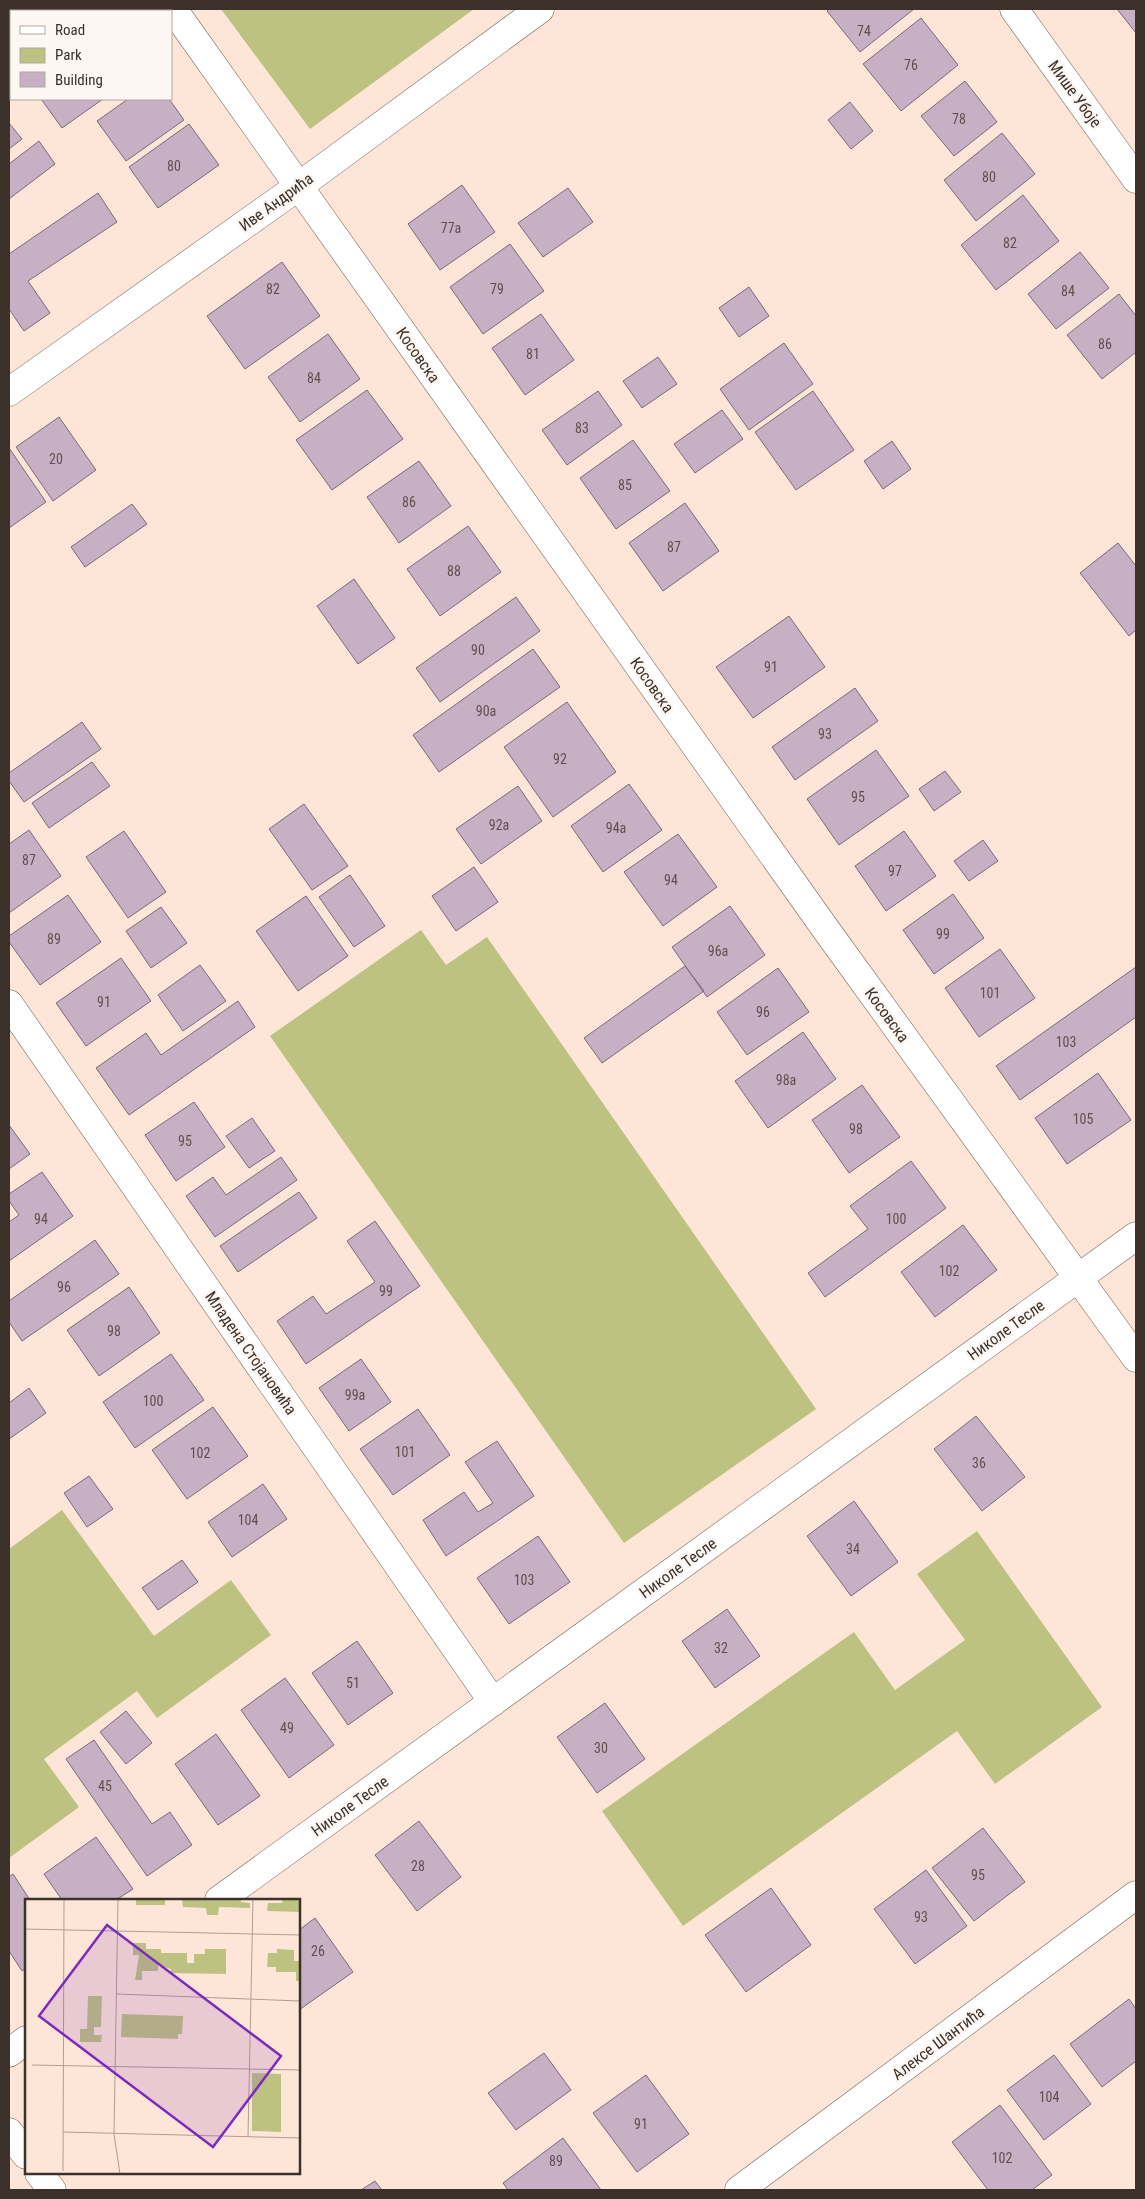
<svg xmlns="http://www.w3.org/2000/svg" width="1145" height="2199" viewBox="0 0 1145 2199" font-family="'Roboto Condensed',sans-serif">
<rect width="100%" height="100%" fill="#fde6d8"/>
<!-- green -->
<path fill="#bdc280" d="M221 9H474L310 129Z
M421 930 446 965 487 937 816 1409 624 1543 270 1036Z
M62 1510 154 1636 231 1580 271 1635 157 1718 137 1691 44 1759 79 1807 9 1858V1549Z
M977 1531 1102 1707 995 1784 957 1731 683 1926 602 1811 854 1632 895 1690 965 1640 917 1574Z"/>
<!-- building -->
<path fill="#c7afc4" stroke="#7e687b" d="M829 9H914L860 52 827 11Z
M1117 9H1136V33Z
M921 18 958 65 901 111 863 64Z
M965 81 997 122 954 156 921 116Z
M41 99H103L62 128Z
M128 99H169L184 120 126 161 97 121Z
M850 102 873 131 851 149 828 120Z
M9 123 22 139 9 149Z
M189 124 219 165 158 208 129 167Z
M1002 133 1035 174 976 221 944 180Z
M39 141 55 164 9 199V164Z
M462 185 495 232 440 270 408 224Z
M568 188 593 222 543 257 518 223Z
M98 193 117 222 28 281 50 313 24 331 9 309V254Z
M1023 195 1059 241 996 290 961 245Z
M510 244 544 291 483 334 450 287Z
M1080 252 1109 288 1056 329 1028 294Z
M282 262 320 316 245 369 207 316Z
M749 287 769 316 739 337 719 308Z
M1119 294 1136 316V352L1102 379 1067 335Z
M541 314 574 360 525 395 492 348Z
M328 334 360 379 300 422 268 377Z
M784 343 813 384 749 430 720 389Z
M658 357 677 384 642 408 623 381Z
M367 390 403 439 332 490 296 440Z
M598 391 622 425 567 465 542 430Z
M813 391 854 450 796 490 755 432Z
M722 410 743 439 695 473 674 444Z
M59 417 96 470 53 501 16 447Z
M633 440 670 491 616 529 580 478Z
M892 441 911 469 883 489 864 461Z
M9 448 46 502 9 528Z
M419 461 451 506 399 543 367 497Z
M685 503 719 551 663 591 629 543Z
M132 504 147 524 85 567 71 547Z
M468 526 501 572 440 616 407 569Z
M1118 543 1136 566V630L1129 636 1080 573Z
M354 579 395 638 358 664 317 606Z
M516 597 540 631 440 702 416 668Z
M789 616 825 667 753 718 716 667Z
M533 649 560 687 439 772 413 735Z
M855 688 878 721 795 780 772 747Z
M567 702 616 772 553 817 504 747Z
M82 722 101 749 24 802 9 781V773Z
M876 750 909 796 839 845 807 799Z
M92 762 110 786 49 828 32 803Z
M945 771 961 792 934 811 919 789Z
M629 784 662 830 603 872 571 826Z
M518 786 542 821 481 864 456 829Z
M304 804 348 866 312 890 269 829Z
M29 830 61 876 9 913V844Z
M124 831 166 892 128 918 86 857Z
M904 831 936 876 886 911 855 866Z
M678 834 717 887 663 926 624 872Z
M983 840 998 861 969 881 954 861Z
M474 867 498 902 456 931 432 896Z
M350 875 385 926 354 947 319 897Z
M953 894 984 938 934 974 903 930Z
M68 895 101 942 40 985 9 942V936Z
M306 896 348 956 298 991 256 931Z
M730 906 765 955 707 997 672 947Z
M161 907 187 943 151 968 126 931Z
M1000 949 1035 998 979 1037 945 988Z
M121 958 151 1001 86 1046 56 1003Z
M200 965 226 1001 183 1031 158 995Z
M685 966 704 991 602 1063 584 1038Z
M1136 967V1017L1020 1100 996 1066Z
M778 968 809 1012 747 1055 717 1012Z
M238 1001 255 1027 129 1115 96 1068 146 1033 161 1055Z
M803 1032 836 1079 768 1128 735 1081Z
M1098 1073 1131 1120 1067 1164 1035 1118Z
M862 1085 900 1137 849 1173 812 1120Z
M194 1102 225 1147 176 1181 145 1135Z
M252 1118 275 1151 249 1168 226 1136Z
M9 1125 30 1154 9 1169Z
M281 1157 297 1180 215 1237 186 1196 213 1177 226 1195Z
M911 1161 946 1208 825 1297 808 1273 868 1229 850 1206Z
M42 1172 73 1216 9 1261V1222L19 1215 9 1201V1194Z
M299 1192 317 1218 238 1272 220 1246Z
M375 1221 420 1286 306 1364 277 1321 313 1296 326 1314 375 1282 347 1241Z
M963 1225 997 1270 935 1317 901 1272Z
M95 1240 119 1274 22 1341 9 1322V1301Z
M129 1287 160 1333 99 1376 67 1330Z
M171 1354 204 1400 135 1448 103 1402Z
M361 1359 391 1402 349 1431 319 1388Z
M29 1388 46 1413 9 1439V1403Z
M213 1407 248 1456 187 1499 152 1450Z
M418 1409 450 1455 393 1495 360 1449Z
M976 1416 1025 1477 982 1511 934 1449Z
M497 1441 534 1496 446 1556 423 1520 464 1492 478 1512 493 1503 465 1462Z
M89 1476 113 1509 87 1527 64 1493Z
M263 1484 287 1519 232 1557 208 1522Z
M854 1501 898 1562 851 1596 807 1536Z
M538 1536 570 1582 509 1624 477 1578Z
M182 1560 198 1582 158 1610 142 1588Z
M727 1609 760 1656 715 1688 682 1641Z
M357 1641 393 1693 348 1725 312 1673Z
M285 1678 334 1745 289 1778 241 1710Z
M605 1703 645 1759 597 1793 557 1737Z
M126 1711 152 1743 126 1764 100 1732Z
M216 1734 260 1796 218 1825 175 1764Z
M94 1740 152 1824 170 1812 192 1845 147 1876 66 1759Z
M419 1821 461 1877 417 1911 375 1855Z
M983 1828 1025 1882 974 1921 932 1868Z
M96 1837 133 1889 116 1900H62L44 1874Z
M926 1870 967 1926 915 1964 874 1909Z
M13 1874 30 1900H26V1968L22 1971 9 1951V1877Z
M771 1888 811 1945 746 1992 705 1935Z
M315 1918 353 1972 299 2010V1930Z
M1129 1999 1136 2009V2061L1102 2087 1070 2044Z
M544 2053 571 2090 516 2130 488 2093Z
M1054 2055 1091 2104 1044 2140 1007 2090Z
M646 2075 689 2134 637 2172 593 2113Z
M1000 2105 1052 2175 1032 2190H988L952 2142Z
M563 2138 601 2190H508L503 2183Z
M375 2181 382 2190H361Z"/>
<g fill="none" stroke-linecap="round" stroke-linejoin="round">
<!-- minor casing -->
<g stroke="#765d4f" stroke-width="29">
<path id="minor" d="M173 9 827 931 1136 1358
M1014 9 1136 179
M9 392 299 186 540 9
M9 1004 493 1702
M219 1900 1136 1236
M9 2053 26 2040
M9 2132 26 2155
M39 2173 52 2190
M739 2190 1136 1895"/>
</g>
<!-- minor -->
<use href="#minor" stroke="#fff" stroke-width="28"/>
</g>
<g text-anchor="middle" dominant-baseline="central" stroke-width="5" stroke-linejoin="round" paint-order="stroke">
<!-- number labels -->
<g font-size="14" fill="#5e5050">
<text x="864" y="31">74</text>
<text x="911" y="65">76</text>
<text x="959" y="119">78</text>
<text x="174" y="166">80</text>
<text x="989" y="177">80</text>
<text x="451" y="228">77a</text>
<text x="1010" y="243">82</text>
<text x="273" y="289">82</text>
<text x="497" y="289">79</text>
<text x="1068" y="291">84</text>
<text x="1105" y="344">86</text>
<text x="533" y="354">81</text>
<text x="314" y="378">84</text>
<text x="582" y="428">83</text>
<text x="56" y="459">20</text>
<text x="625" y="485">85</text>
<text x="409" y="502">86</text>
<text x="674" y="547">87</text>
<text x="454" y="571">88</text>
<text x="478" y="650">90</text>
<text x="771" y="667">91</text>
<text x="486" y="711">90a</text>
<text x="825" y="734">93</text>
<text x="560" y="759">92</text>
<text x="858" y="797">95</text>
<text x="499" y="825">92a</text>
<text x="616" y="828">94a</text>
<text x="29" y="860">87</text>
<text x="895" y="871">97</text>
<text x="671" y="880">94</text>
<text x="943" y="934">99</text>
<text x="54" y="939">89</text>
<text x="718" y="951">96a</text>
<text x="990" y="993">101</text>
<text x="104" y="1002">91</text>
<text x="763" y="1012">96</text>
<text x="1066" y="1042">103</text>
<text x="786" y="1080">98a</text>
<text x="1083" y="1119">105</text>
<text x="856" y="1129">98</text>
<text x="185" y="1141">95</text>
<text x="41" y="1219">94</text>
<text x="896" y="1219">100</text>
<text x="949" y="1271">102</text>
<text x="64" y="1287">96</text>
<text x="386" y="1291">99</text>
<text x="114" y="1331">98</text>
<text x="355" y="1395">99a</text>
<text x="153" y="1401">100</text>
<text x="405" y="1452">101</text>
<text x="200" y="1453">102</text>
<text x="979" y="1463">36</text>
<text x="248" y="1520">104</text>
<text x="853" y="1549">34</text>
<text x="524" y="1580">103</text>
<text x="721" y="1648">32</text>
<text x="353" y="1683">51</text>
<text x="287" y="1728">49</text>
<text x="601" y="1748">30</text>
<text x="105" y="1786">45</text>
<text x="418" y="1866">28</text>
<text x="978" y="1875">95</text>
<text x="921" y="1917">93</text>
<text x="318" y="1951">26</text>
<text x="1049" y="2097">104</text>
<text x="641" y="2124">91</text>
<text x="1002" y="2158">102</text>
<text x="556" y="2161">89</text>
</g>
<!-- street labels -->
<g font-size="16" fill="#3b302a" stroke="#fdf7f4">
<text transform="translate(1075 94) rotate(54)">Мише Убоје</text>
<text transform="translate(276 202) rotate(-36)">Иве Андрића</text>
<text transform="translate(418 355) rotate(55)">Косовска</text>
<text transform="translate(652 685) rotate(55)">Косовска</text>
<text transform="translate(887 1015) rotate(54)">Косовска</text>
<text transform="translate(1006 1330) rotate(-36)">Николе Тесле</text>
<text transform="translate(251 1353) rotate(55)">Младена Стојановића</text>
<text transform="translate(678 1568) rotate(-36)">Николе Тесле</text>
<text transform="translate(350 1806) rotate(-36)">Николе Тесле</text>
<text transform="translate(938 2043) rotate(-37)">Алексе Шантића</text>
</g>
</g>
<!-- overview -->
<g transform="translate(25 1899)">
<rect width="275" height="275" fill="#fde6d8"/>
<path d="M111 0H140V6H111ZM157 0H216V3L225 4V9L194 8 193 16H182L181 9 158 8ZM258 0H275V13L242 12 243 4H257ZM108 44H121V50H136V54H162V64H169V55H180V50H201V75L146 74V70L133 66V72H117V81H110L114 56H108ZM252 50 269 51V62H275V82H271V73H251V68H242L243 54H252ZM63 97H77L76 128H69V136H77L76 143H55V130H62ZM97 115 158 117 157 135H153V140L96 138ZM227 174 256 175V233L227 232Z" fill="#bdc280"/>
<path fill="none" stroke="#af9d92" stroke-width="1" d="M93 0 89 235 95 275M0 30 275 36M92 95 275 102M7 166 275 171M38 233 275 239M223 238 228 0M38 272 39 0"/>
<path fill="#7b2cbf" fill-opacity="0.15" stroke="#7b2cbf" stroke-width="2.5" d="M82 26 256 157 188 248 14 117Z"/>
<rect width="275" height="275" fill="none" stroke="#3b302a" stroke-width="2.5"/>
</g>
<!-- border -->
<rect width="1145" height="2199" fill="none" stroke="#3b302a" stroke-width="20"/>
<!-- legend -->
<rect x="10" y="10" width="162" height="90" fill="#fdf7f4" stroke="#afa7a3"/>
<rect x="20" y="26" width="25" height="8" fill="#ffffff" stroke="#afa7a3"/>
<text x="55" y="35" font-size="15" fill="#3b302a">Road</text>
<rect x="20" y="48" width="25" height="15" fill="#bdc280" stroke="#afa7a3"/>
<text x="55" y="60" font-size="15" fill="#3b302a">Park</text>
<rect x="20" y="72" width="25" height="15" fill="#c7afc4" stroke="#afa7a3"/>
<text x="55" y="85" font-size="15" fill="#3b302a">Building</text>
</svg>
